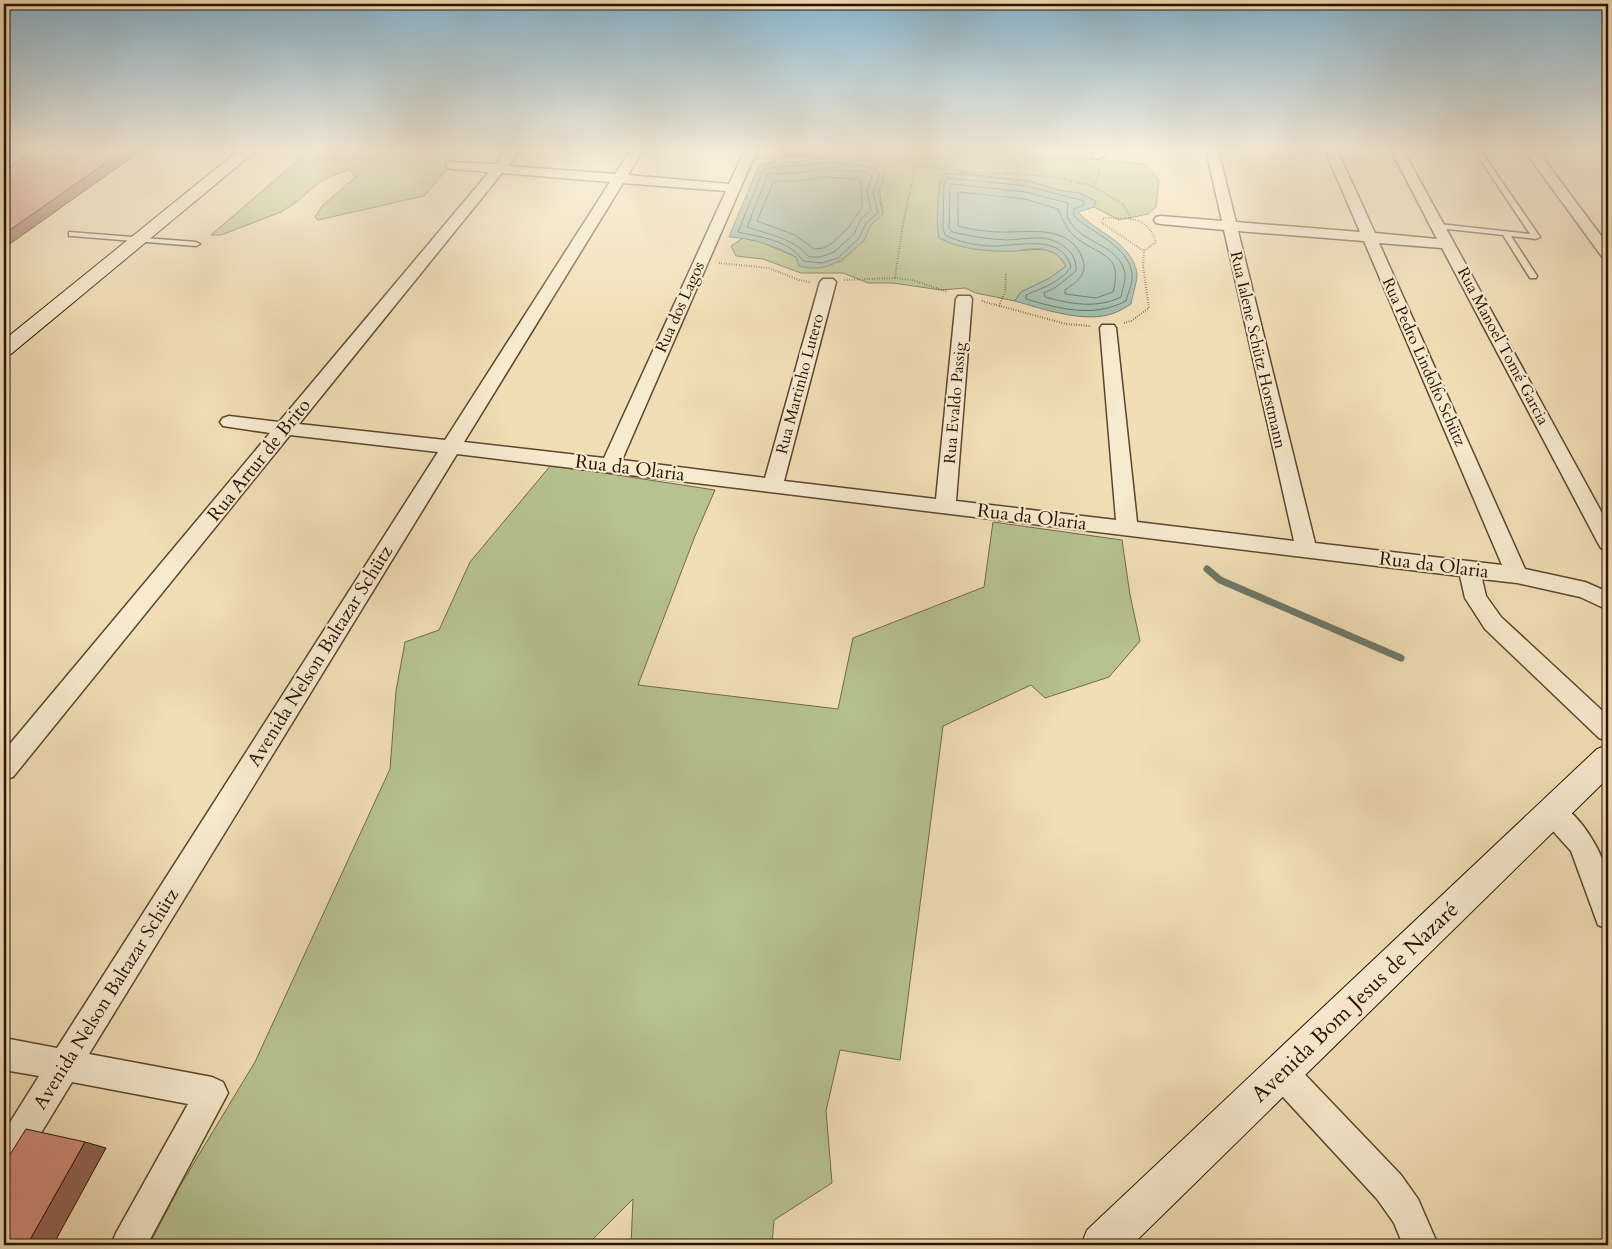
<svg xmlns="http://www.w3.org/2000/svg" width="1612" height="1249" viewBox="0 0 1612 1249" font-family="Cardo,serif">
<rect width="100%" height="100%" fill="#f1deb5"/>
<filter id="stains"><feTurbulence type="fractalNoise" baseFrequency=".004" numOctaves="4"/><feColorMatrix values="0 0 0 0 .2 0 0 0 0 .09 0 0 0 0 .02 0 0 0 .5 -.17"/></filter>
<radialGradient id="worn" r=".72"><stop offset=".6" stop-color="#630" stop-opacity="0"/><stop offset="1" stop-color="#630" stop-opacity=".3"/></radialGradient>
<!-- green -->
<path fill="#b6c290" stroke="#706a48" d="M310 150H464L424 196 318 220 315 217 322 206 356 177 349 169 319 182 298 201 281 212 221 235H211Z
M756 150H994L1145 164 1159 180 1156 207 1148 214 1119 220 1094 207 1096 201 1079 193 1058 190 1028 181 960 173 939 182 938 229 940 238 975 249 1011 251 1045 249 1058 255 1066 266 1050 278 1021 292 1015 301 976 293 965 288 941 290 893 283H868L843 273H801L763 259 736 256 731 246 743 238 761 242 796 257 841 262 851 251 864 241 870 225 883 214 879 187 872 161 800 156 752 160Z
M551 465 715 490 695 536 638 685 838 709 853 638 984 587 993 522 1122 540 1130 595 1140 641 1109 677 1045 698 1031 685 943 726 900 1060 840 1050 826 1111 832 1183 774 1220 772 1245H631L633 1199 587 1245H149L180 1186 255 1062 390 769 396 691 405 642 439 630 470 562Z"/>
<!-- water -->
<path fill="#9bbcae" stroke="#6e7868" d="M821 158 870 161 883 167 885 175 878 193 883 214C880 218 874 221 871 225 867 230 867 238 862 242 843 261 826 273 799 266L796 257C775 246 753 238 729 237L759 165 774 161 795 162Z
M945 173 1028 181 1058 190 1079 193 1096 201 1094 207 1078 212C1096 233 1131 241 1137 273 1138 279 1132 296 1131 304 1126 307 1120 311 1114 313 1086 324 1043 309 1015 301L1021 292 1050 278 1066 266C1061 258 1056 252 1046 250 1037 247 1024 250 1015 251 991 252 961 250 939 238 936 220 936 187 945 173Z"/>
<g fill="none" stroke-linecap="round" stroke-linejoin="round">
<!-- shore -->
<path stroke="#626757" stroke-width="1" d="M821 163C839 163 866 161 880 174L873 192 878 213 866 223 859 238 838 258 821 263 803 261C790 240 760 237 738 232L763 170C781 165 802 166 821 163Z
M822 169 867 172 872 175 867 192 871 210 861 219 854 234 834 252 820 257H809C793 238 770 235 747 227L768 174 797 173Z
M823 177 859 179 861 181 862 207 849 227 832 243 824 248 814 249 795 235 757 221 774 181H798Z
M948 178 1027 186 1084 201V205L1074 209V216C1092 233 1129 246 1132 274 1133 283 1128 293 1126 301 1093 318 1060 309 1026 299V295C1042 288 1061 282 1071 267 1062 232 1016 247 990 246 974 245 959 242 945 235L943 228 944 184Z
M953 184 1026 192 1068 203C1068 208 1066 214 1068 218 1079 244 1120 243 1125 274 1126 281 1122 290 1121 297 1096 309 1071 304 1045 297L1044 293 1056 287 1076 271C1078 252 1059 239 1041 238 1029 237 1018 240 1006 240 988 239 970 236 952 232L949 228 950 186Z
M960 192 1025 199 1058 209C1062 219 1066 228 1074 236 1097 256 1124 252 1113 292L1096 298 1065 294V290C1075 283 1088 275 1083 260 1071 225 1033 232 1004 232 988 232 973 230 958 226V194Z"/>
<!-- stream -->
<path stroke="#6e7868" stroke-width="7" d="M1207 569 1220 580 1401 658"/>
<!-- service casing -->
<g stroke="#5c452d" stroke-width="3">
<path id="service" d="M1474 150H1480L1540 237 1536 239 1511 236 1537 276 1536 278H1530L1503 235 1439 228 1435 226 1439 224 1530 234Z
M69 232 196 242 200 244 196 246 72 236H69Z"/>
</g>
<!-- minor casing -->
<g stroke="#5c452d" stroke-width="3">
<path id="minor" d="M507 150H520L508 166 615 174 631 150H643L628 175 729 184 745 150H757L622 460 765 478 820 282 823 279H833L836 282 784 481 936 499 956 299 958 296H970L972 299 956 501 1116 520 1100 328 1102 325H1114L1116 328 1137 522 1294 541 1224 230 1161 224 1156 223 1154 220 1156 217 1161 216 1222 221 1206 150H1218L1236 222 1360 232 1325 150H1337L1375 233 1437 239 1391 150H1403L1608 524V551L1601 548 1598 543 1442 248 1379 243 1525 569 1585 582 1608 592V610L1580 597 1517 583 1482 579 1486 596 1501 617 1608 716V741L1599 738 1485 629 1465 598 1460 576 457 454 89 1054 212 1077 223 1082 228 1093 147 1245H111L116 1233 188 1104 72 1082 16 1174 4 1179V1132L39 1076 4 1070V1038L57 1048 438 452 290 435 13 777 4 780V751L270 433 223 426 220 422 223 418 229 416 279 422 489 172 453 169 448 168 446 165 448 162 495 164ZM502 173 610 182 445 440 299 424ZM623 183 726 191 604 458 464 442ZM1238 231 1364 241 1502 565 1315 543Z
M1092 150H1104L1105 155 1099 159 1094 158Z
M1524 150H1537L1608 245V259L1603 258Z
M1552 800C1578 810 1604 852 1608 879 1611 895 1608 913 1608 929L1598 925 1571 851 1543 820 1539 812 1543 804Z
M1282 1057 1293 1062 1401 1175 1418 1199 1438 1245H1403L1394 1223 1377 1199 1271 1084 1266 1073 1271 1062Z"/>
</g>
<!-- secondary casing -->
<g stroke="#2a1200" stroke-width="2">
<path id="secondary" d="M239 150H257L11 354 4 356V340Z
M1608 745V778L1132 1245H1081L1087 1230 1597 749Z"/>
</g>
<!-- path -->
<path stroke="#2a1200" stroke-width="2" stroke-dasharray="0.5 2" stroke-linecap="butt" d="M844 150 886 154 915 166 903 224 895 278 844 280
M993 150 1012 160 1020 173
M915 166 980 173 1020 174 1059 178 1092 186 1123 204 1132 220
M943 169 958 153 969 150
M1092 186 1099 176V169
M1103 218C1127 218 1147 215 1156 242L1144 251 1102 223Z
M719 263 769 268 799 280 810 282
M895 278 912 280 948 292
M982 301 1066 324 1090 326
M999 306 1005 292 1006 274
M1124 323 1131 321 1149 308 1143 266 1144 251"/>
<!-- service -->
<use href="#service" fill="#f6eacf" fill-rule="evenodd"/>
<!-- minor -->
<use href="#minor" fill="#f6eacf" fill-rule="evenodd"/>
<!-- secondary -->
<use href="#secondary" fill="#f6eacf" fill-rule="evenodd"/>
</g>
<!-- shaded-wall -->
<path fill="#926256" stroke="#2a1200" d="M124 150H142L4 248V234Z
M85 1142 106 1148 53 1245H27Z"/>
<!-- building -->
<path fill="#d18c7b" stroke="#2a1200" d="M36 150H124L4 234V170Z
M26 1129 85 1142 27 1245H4V1164Z"/>
<!-- sky -->
<linearGradient id="sky" x2="0" y2="1"><stop stop-color="#89b7d1"/><stop offset="0.46" stop-color="#f9f0de"/><stop offset="1" stop-color="#f9f0de" stop-opacity="0"/></linearGradient>
<rect width="1612" height="325" fill="url(#sky)"/>
<g text-anchor="middle" dominant-baseline="central" stroke-width="4.5" stroke-linejoin="round" paint-order="stroke">
<!-- far-street labels -->
<g font-size="16" fill="#2a1200" stroke="#f6eacf">
<text transform="translate(680 307) rotate(-66)">Rua dos Lagos</text>
<text transform="translate(1503 346) rotate(62)">Rua Manoel Tomé Garcia</text>
<text transform="translate(1258 350) rotate(77)">Rua Ialene Schütz Horstmann</text>
<text transform="translate(1424 362) rotate(66)">Rua Pedro Lindolfo Schütz</text>
<text transform="translate(800 384) rotate(-75)">Rua Martinho Lutero</text>
<text transform="translate(955 403) rotate(-85)">Rua Evaldo Passig</text>
</g>
<!-- street labels -->
<g font-size="19" fill="#2a1200" stroke="#f6eacf">
<text transform="translate(259 460) rotate(-51)">Rua Artur de Brito</text>
<text transform="translate(630 468) rotate(7)">Rua da Olaria</text>
<text transform="translate(1032 517) rotate(7)">Rua da Olaria</text>
<text transform="translate(1434 565) rotate(7)">Rua da Olaria</text>
<text transform="translate(320 656) rotate(-58)">Avenida Nelson Baltazar Schütz</text>
<text transform="translate(106 999) rotate(-58)">Avenida Nelson Baltazar Schütz</text>
</g>
<!-- near-street labels -->
<g font-size="22" fill="#2a1200" stroke="#f6eacf">
<text transform="translate(1355 1002) rotate(-44)">Avenida Bom Jesus de Nazaré</text>
</g>
</g>
<!-- margin -->
<rect width="1612" height="1249" fill="none" stroke="#f1deb5" stroke-width="20"/>
<rect x="5" y="5" width="1602" height="1239" fill="none" stroke="#2a1200" stroke-width="2.5"/>
<rect x="10" y="10" width="1592" height="1229" fill="none" stroke="#2a1200"/>
<rect width="100%" height="100%" filter="url(#stains)"/>
<rect width="100%" height="100%" fill="url(#worn)"/>
</svg>
